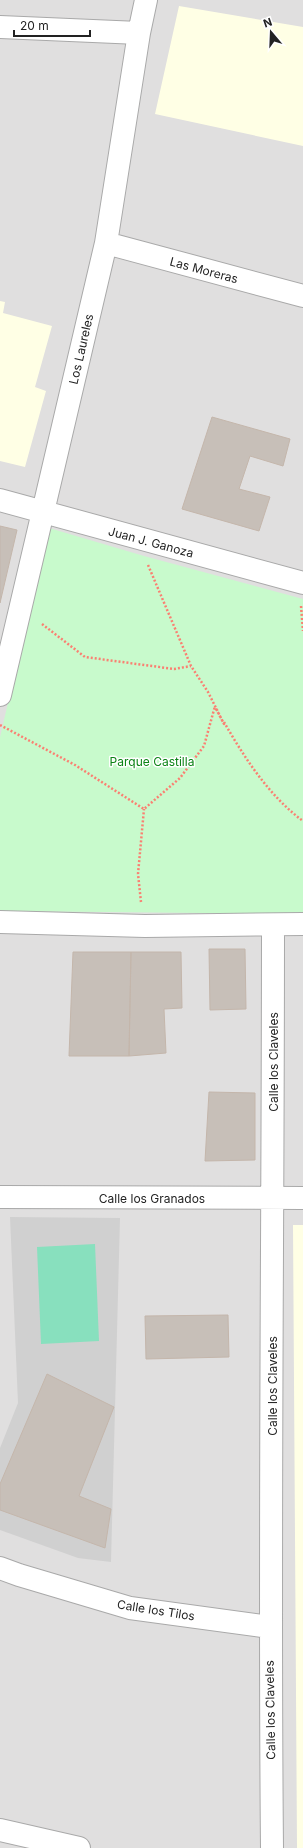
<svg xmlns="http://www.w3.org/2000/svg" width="303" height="1848" viewBox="0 0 303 1848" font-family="Inter,sans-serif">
<rect width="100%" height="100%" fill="#f2efe9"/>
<!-- residential -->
<path fill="#e0dfdf" d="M0 0H303V1848H0Z"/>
<!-- education -->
<path fill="#ffffe5" d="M179 6 303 27V146L155 114Z
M0 301 5 302 3 313 52 326 35 387 46 391 25 467 0 461Z
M293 1225H303V1848H297Z"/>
<!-- religious -->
<path fill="#d0d0d0" d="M10 1217 120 1218 111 1562 78 1558 0 1530V1448L18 1403Z"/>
<!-- park -->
<path fill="#c8facc" d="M49 528 144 556 303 599V914L0 911V737Z"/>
<!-- pitch -->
<path fill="#88e0be" d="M95 1244 99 1341 41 1344 37 1247Z"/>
<!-- building -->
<path fill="#c7bfb8" stroke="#c4b6ab" d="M212 417 290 439 283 466 250 456 239 489 270 497 259 531 182 509Z
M0 526 17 530 0 603Z
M209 949H245L246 1009 210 1010Z
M73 952H131L129 1056H69Z
M131 952H181L182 1008 164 1009 166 1053 129 1056Z
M209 1092 255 1093V1160L205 1161Z
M228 1315 229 1357 146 1359 145 1316Z
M47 1374 114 1407 79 1496 111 1509 105 1548 0 1510V1484Z"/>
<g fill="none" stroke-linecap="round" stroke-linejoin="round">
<!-- minor casing -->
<g stroke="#a9a9a9" stroke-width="24">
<path id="minor" d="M0 27 139 33
M106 243 303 296
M0 500 303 583
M0 695 106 243 139 33 146 0
M0 922 145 926 303 924
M0 1197 303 1198
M0 1568 19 1575 130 1608 270 1627
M0 1830 79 1848
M272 1848C269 1540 273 1233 273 925"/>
</g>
<!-- path -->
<path stroke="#fa8072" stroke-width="2.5" stroke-dasharray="2 2" stroke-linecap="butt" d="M148 565 191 666 208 692 224 724 215 707
M301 606 303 631
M42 624 85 657 174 669 191 666
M224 722C244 757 269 796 303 821
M0 725 75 765 144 809 180 778 204 746 215 706
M141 902 138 874 144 809"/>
<!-- minor -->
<use href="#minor" stroke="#fff" stroke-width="22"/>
</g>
<g text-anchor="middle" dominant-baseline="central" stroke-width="3" stroke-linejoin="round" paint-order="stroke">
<!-- street labels -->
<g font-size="12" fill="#222" stroke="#fff">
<text transform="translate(204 270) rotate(15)">Las Moreras</text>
<text transform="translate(81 349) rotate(-77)">Los Laureles</text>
<text transform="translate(151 542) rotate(15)">Juan J. Ganoza</text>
<text transform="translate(273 1062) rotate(-90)">Calle los Claveles</text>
<text x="152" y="1198">Calle los Granados</text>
<text transform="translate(272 1386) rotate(-90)">Calle los Claveles</text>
<text transform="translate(156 1610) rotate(9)">Calle los Tilos</text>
<text transform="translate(270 1710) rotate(-91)">Calle los Claveles</text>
</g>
<!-- park labels -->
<g font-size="12" fill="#0c8416" stroke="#fff">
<text x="152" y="761">Parque Castilla</text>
</g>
</g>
<!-- north arrow -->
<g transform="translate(271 32) rotate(341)" stroke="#ffffff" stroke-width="3" paint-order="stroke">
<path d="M0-3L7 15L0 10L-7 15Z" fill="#222222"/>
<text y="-6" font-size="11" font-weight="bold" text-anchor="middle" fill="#222222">N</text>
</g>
<!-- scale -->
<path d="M14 30v6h76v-6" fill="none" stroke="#222222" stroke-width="2"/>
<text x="20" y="30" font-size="12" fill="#222222" stroke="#ffffff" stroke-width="3" paint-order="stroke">20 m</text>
</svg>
